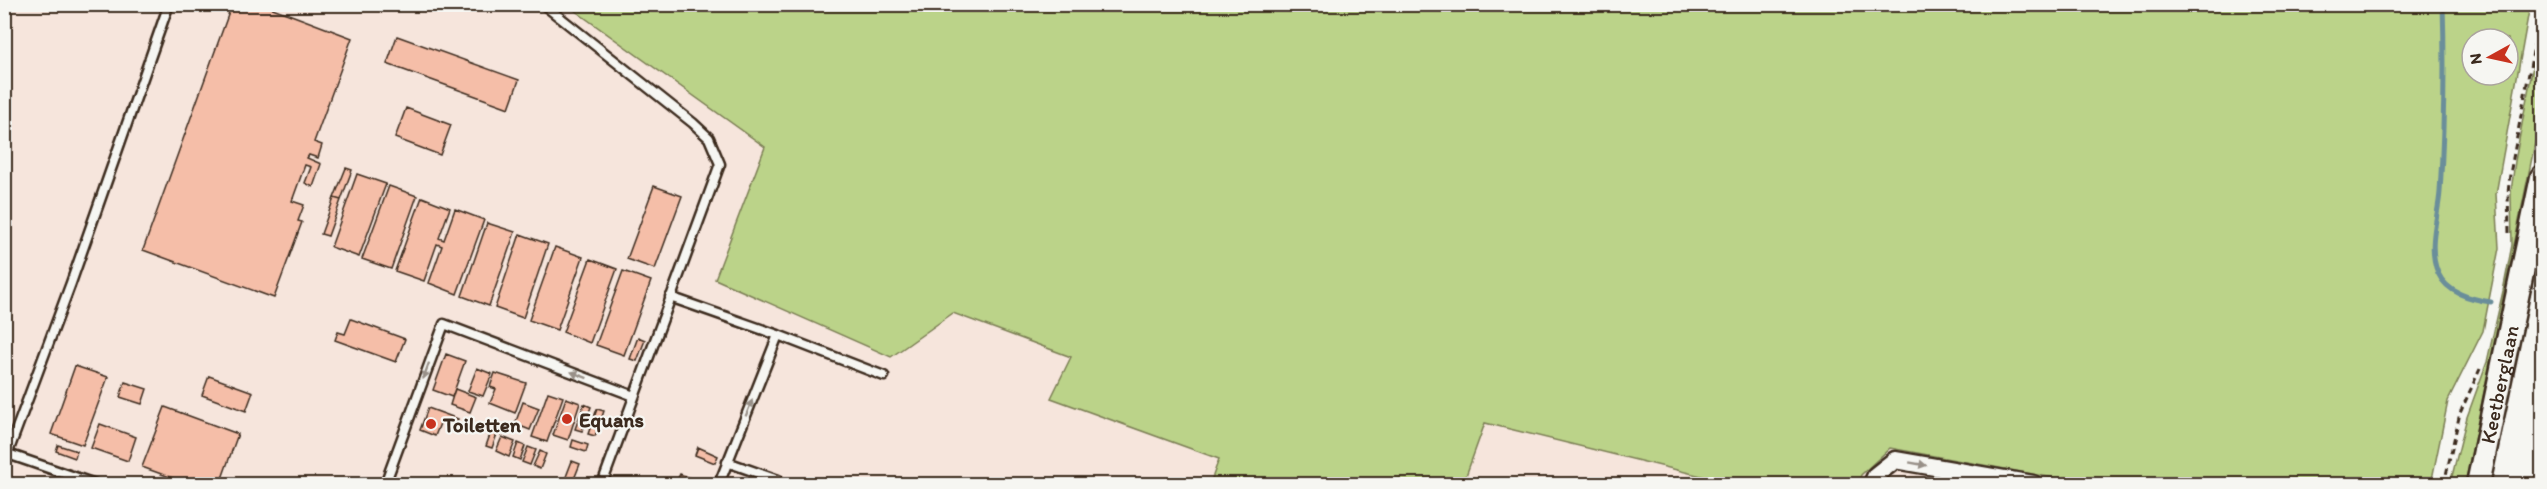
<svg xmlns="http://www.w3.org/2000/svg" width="2547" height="489" viewBox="0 0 2547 489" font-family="Itim,sans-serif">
<rect width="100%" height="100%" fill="#f6f6f2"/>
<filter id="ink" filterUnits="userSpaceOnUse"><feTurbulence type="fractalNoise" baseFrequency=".0167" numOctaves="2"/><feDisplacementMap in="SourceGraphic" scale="12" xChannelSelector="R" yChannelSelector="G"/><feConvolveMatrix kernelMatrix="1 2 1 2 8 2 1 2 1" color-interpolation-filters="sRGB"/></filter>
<g filter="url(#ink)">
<!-- built -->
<path fill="#f6e5dc" d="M4 5H567L765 147 715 279 890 357 953 313 1071 357 1052 398 1220 460 1210 484H5Z
M1485 423 1734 484H1463Z
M1890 448 2087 484H1858L1861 475Z"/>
<!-- green -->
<path fill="#bbd389" stroke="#7b7e54" stroke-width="1.5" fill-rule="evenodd" d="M567 5H2530L2496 194 2499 248 2483 331 2448 401 2431 484H2087L1890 448 1861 475 1858 484H1734L1485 423 1463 484H1210L1219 459 1051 398 1071 357 953 313 891 357 715 279 765 147ZM2472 39H2508V75H2472Z
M2542 18V109L2465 484H2450L2467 417 2487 362 2503 291 2512 245 2511 192 2515 161Z"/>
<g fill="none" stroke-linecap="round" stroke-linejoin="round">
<!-- stream -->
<path stroke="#6b8e9a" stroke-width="5" d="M2443 4C2445 67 2444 129 2440 192 2438 218 2427 247 2438 273 2447 293 2470 299 2491 302
M2540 311 2542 312"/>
</g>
<!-- building -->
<path fill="#f5bea8" stroke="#3b2a1e" stroke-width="1.5" d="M232 4H262L352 38 314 142 322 145 318 158 309 155 307 158 321 164 313 187 305 183 311 167 305 165 292 201 304 205 298 221 302 222 274 298 143 250Z
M397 36 519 80 509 108 387 64Z
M406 108 451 125 440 155 395 138Z
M346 168 352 170 341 200 334 198Z
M357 174 386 184 359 257 331 247Z
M389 186 417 196 391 269 362 259Z
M654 186 682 196 655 269 627 259Z
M422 197 450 208 439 238 444 240 455 209 484 220 457 294 429 283 442 246 437 244 424 281 395 271Z
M334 198 341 200 328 236 321 234Z
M487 223 515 232 489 306 462 296Z
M520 234 548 244 523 318 495 308Z
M555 247 583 257 557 330 529 320Z
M590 259 617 269 590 343 563 332Z
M623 271 651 281 624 355 596 345Z
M351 319 405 339 396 362 335 340 338 332 345 334Z
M638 337 645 340 637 361 630 359Z
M446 354 465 361 452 397 433 390Z
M75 366 108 377 83 445 51 434Z
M477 368 492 374 483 396 468 391Z
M495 373 526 383 515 413 490 403 496 389 490 387Z
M209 376 253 392 246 411 202 395Z
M125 382 147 389 142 404 120 397Z
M455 389 476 397 470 412 450 405Z
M548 392 563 397 547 442 532 437Z
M566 398 580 403 568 440 553 435Z
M523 402 539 408 530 430 515 424Z
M584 404 591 407 582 431 575 429Z
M165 407 238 434 220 484H189L142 467Z
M428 408 458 419 455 426 441 421 435 436 420 430Z
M597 409 604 411 595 436 588 434Z
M100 424 136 437 128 461 91 448Z
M491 432 497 434 492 448 486 446Z
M502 437 515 442 509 457 496 451Z
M573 440 588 445 586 452 571 447Z
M518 443 525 446 520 460 513 457Z
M58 445 77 451 75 458 56 451Z
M528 447 536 450 530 465 522 462Z
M698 447 718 456 715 463 695 455Z
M540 451 546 454 540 469 533 466Z
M572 461 580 464 572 484 564 482Z
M680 474 701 482 700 484 676 482Z"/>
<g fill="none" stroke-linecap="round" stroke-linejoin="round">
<!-- lane casing -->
<g stroke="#3b2a1e" stroke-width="13">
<path id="lane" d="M543 4 693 123 709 138 720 164 602 484
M670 297 778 335 719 484
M778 335 884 376
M5 453 95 484
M727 462 778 480 776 484
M4 463 71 283 169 4
M385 484 444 324 634 396"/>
</g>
<!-- street casing -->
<g stroke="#3b2a1e" stroke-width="21">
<path id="street" d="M1872 484 1876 475 1895 460 2033 484"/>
</g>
<!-- secondary casing -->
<g stroke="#3b2a1e" stroke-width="27">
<g id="secondary">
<path id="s1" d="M2478 484 2542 177"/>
</g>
</g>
<!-- path -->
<path stroke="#3b2a1e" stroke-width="3" stroke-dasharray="6 4.5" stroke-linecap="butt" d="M2509 233 2508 193 2510 174 2542 4
M2444 484 2460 413 2480 369"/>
<!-- lane -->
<use href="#lane" stroke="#f6f6f2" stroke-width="8"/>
<!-- street -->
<use href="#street" stroke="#f6f6f2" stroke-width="16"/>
<!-- secondary -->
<use href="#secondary" stroke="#f6f6f2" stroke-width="22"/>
</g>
<!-- one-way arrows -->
<defs><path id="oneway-solid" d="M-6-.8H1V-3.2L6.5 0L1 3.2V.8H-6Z" transform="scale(1.5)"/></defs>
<g fill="#989088">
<use href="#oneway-solid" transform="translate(426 371) rotate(110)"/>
<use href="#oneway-solid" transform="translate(579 375) rotate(-159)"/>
<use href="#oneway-solid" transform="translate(749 408) rotate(-68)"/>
<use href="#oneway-solid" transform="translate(1918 464) rotate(10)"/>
</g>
</g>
<!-- markers -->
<g fill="#c8321e" stroke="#f6f6f2" stroke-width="2">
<circle cx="567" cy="419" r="6"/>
<circle cx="431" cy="424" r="6"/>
</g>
<g text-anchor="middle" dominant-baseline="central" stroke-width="4.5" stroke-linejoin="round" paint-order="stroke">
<!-- street labels -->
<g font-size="21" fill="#3b2a1e" stroke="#f6f6f2">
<text stroke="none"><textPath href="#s1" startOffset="102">Keetberglaan</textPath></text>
</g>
<!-- poi labels -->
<g font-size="21" font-weight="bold" fill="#3b2a1e" stroke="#f6f6f2" text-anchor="start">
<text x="579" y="419">Equans</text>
<text x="443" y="424">Toiletten</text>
</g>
</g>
<!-- margin -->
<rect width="2547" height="489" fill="none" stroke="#f6f6f2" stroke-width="24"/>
<rect x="12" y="12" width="2523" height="465" fill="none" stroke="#3b2a1e" stroke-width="2" filter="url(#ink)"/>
<!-- north arrow -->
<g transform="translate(2490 57) rotate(262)"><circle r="28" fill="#f6f6f2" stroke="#aba49d" stroke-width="1.5"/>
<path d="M0-4.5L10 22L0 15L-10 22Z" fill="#c8321e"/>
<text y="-9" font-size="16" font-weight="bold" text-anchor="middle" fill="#3b2a1e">N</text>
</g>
</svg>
